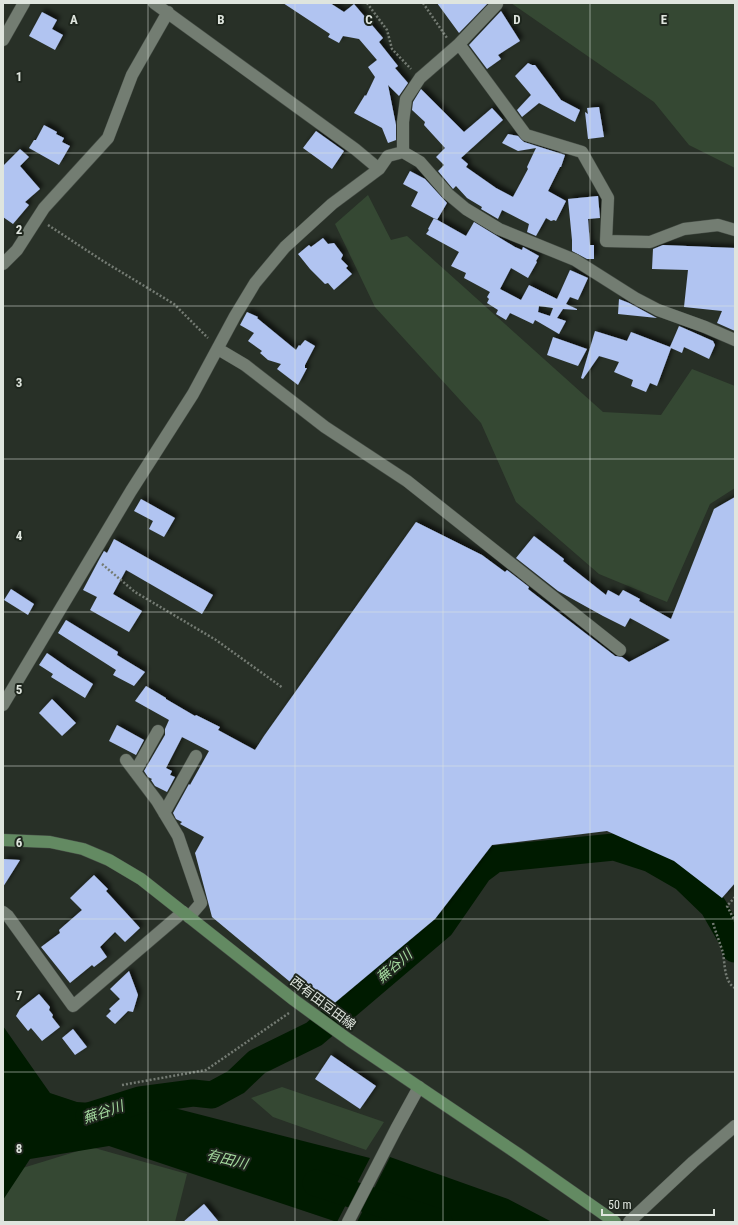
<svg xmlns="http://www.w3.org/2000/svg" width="738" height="1225" viewBox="0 0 738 1225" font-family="'Roboto Condensed','Noto Sans JP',sans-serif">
<defs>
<filter id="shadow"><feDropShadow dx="3.5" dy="-3.5" stdDeviation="2" flood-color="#0009"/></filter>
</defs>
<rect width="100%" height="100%" fill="#283027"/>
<!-- green -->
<path fill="#354833" d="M511 3H735V168L689 145 654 102Z
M368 195 391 240 407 236 603 412 661 415 692 369 735 386V488L710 504 667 602 599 574 516 502 481 423 375 307 335 224Z
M282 1087 384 1122 366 1150 273 1117 251 1098Z
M91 1147 187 1174 175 1222H3V1174Z"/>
<!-- water -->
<path fill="#001b00" d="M3 1026 50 1093 77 1102 178 1109 370 1158 337 1222 109 1146 30 1159 3 1200Z
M390 1157 508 1199 552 1222H357Z"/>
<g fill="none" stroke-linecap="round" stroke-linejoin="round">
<!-- river -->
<path stroke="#001b00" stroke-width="27" d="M89 1116 140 1100 193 1093 212 1095 236 1082 257 1062 314 1034 441 926 479 871 495 859 614 847 651 859 684 878 713 906 732 939 735 949
M316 1183 439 1222"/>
</g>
<!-- building -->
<path fill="#b1c4f1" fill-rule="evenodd" filter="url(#shadow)" d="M283 3H330L344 12 354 4 383 38 379 42 398 66 395 68 408 83 399 96 388 85 396 125V140L388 143 382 128 354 113 365 95 366 96 375 77 368 67 377 60 359 39 343 36 339 43 328 37 330 34Z
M437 3H488L459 33Z
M501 11 520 41 498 55 501 59 487 69 469 45Z
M42 12 57 20 52 29 63 35 55 50 29 36Z
M528 63 532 65H535L561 100 580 110 575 122 539 103 522 117 517 110 531 95 515 76Z
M421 89 464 132 492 108 503 120 461 158 468 164 466 167 496 188 513 197 528 169 527 167 536 148 518 151 502 143 508 134 518 136 524 142 565 155 561 167H560L548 191 566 201 556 221 554 220 551 221 546 218 536 236 527 232 529 224 502 210 498 219 481 209 482 207 467 198 456 186 453 189 438 171 444 165 436 157 445 148 424 125 425 122 412 110 413 102Z
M599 107 604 137 588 139 585 112 588 114 587 108Z
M44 125 57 132 56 134 64 138 62 142 70 146 59 165 29 148 34 140H36Z
M316 131 344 151 332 169 303 148Z
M20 149 29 157 20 166 40 189 25 202 29 205 13 224 3 217V166Z
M410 171 425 179 447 203 437 220 411 206 418 192 403 184Z
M598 196 600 218 588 219 590 245H594V259H587L572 251V240L568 199Z
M434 218 466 236 474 222 515 247 522 250 523 247 539 256 536 261 537 262 528 278 511 268 500 289 521 300 529 285 557 299 570 270 588 278 578 300 570 297 566 304 577 309V310L563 309 557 318 566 321 559 334 535 320 533 324 510 313 506 320 496 314 498 310 487 303 489 299 487 297 490 292 464 278 466 273 451 266 459 252 426 234 429 230 428 229ZM539 306 553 308 550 316 538 312Z
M323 238 328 244 334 243 343 255 341 259 348 266 346 268 352 274 334 290 328 283 325 284 310 269 298 254 309 245 311 247Z
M663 245 735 248V331L717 323 722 311 684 307 688 270 652 269 653 249Z
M619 299 629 303 657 318 618 314Z
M247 312 258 317 257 318 296 350 299 345 300 346 305 340 315 346 305 365V368H307L298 385 277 369 281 364 268 360 260 353 262 351 248 341 254 333 240 325Z
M679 326 713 341 715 345 709 359 684 347 682 353 671 348 657 386 650 383 646 392 631 386 633 380 614 372 619 362 599 356 583 379 581 378 595 331 627 341 631 332 670 347Z
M553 337 587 349 578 366 547 355Z
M735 497V883L722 898 674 861 607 831 492 845 435 919 325 1011 212 917 195 853 204 837 180 824 182 822 176 819 173 813 189 784 190 785 209 751 182 737 166 768 172 771 170 775 175 777 167 792 155 786 151 780 152 779 148 777 144 771 165 735V729L169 720 135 701 146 686 166 698V699L195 716 196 715 220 727 218 730 255 750 264 736 416 522 482 555 505 572 507 570 529 587 528 589 615 656 622 657 629 662 670 640 630 618 625 627 603 616 558 591 516 558 534 536 564 559 563 561 606 595 608 590 619 596 623 590 640 599 639 601 671 619 714 509Z
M141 499 175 518 164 537 149 529 153 521 134 511Z
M114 539 213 595 202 614 126 570 113 594 142 611 129 632 90 610 97 597 83 590 100 558 104 551 107 553Z
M11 589 34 604 28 615 4 600Z
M66 620 118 652 117 655 145 672 134 686 113 675 116 670 58 633Z
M47 653 67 667 93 684 85 698 51 677 53 674 39 665Z
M52 699 76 723 62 736 39 713Z
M117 725 144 740 136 755 109 741Z
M3 859 20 860 3 887Z
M94 875 108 889 106 891 140 928 125 942 115 932 100 947 107 957 94 967 92 965 70 983 41 947 60 933 59 930 82 910 70 898Z
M129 971 138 995 133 1012 128 1011 115 1024 106 1016 111 1011 109 1009 120 999 110 989Z
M39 994 50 1007 49 1010 53 1015 52 1017 60 1027 42 1041 31 1028 28 1031 16 1016 20 1009Z
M73 1029 87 1047 75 1055 62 1038Z
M331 1055 376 1086 360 1109 315 1079Z
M204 1204 219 1222H183Z"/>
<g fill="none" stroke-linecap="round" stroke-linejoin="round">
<!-- street casing -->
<g stroke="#464d46" stroke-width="13">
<path id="street" d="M154 3 355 149 379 169
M3 40 24 3
M459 44 526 135 582 152 608 198 606 241 650 242 684 229 718 225 735 230
M403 152V122L406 99 420 78 459 44 497 4
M3 264 17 250 44 208 108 138 132 75 168 12
M218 349 245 365 325 427 407 481 620 650
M3 705 131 491 193 394 235 316 255 283 285 247 332 204 379 169 388 156 403 152 420 162 448 194 466 209 499 229 575 260 635 298 658 310 705 327 735 340
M126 760 157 801 178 836 201 903 189 917
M135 772 158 731
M164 813 196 756
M3 912 8 916 73 1006 183 912
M348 1222 396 1129 419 1087
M629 1222 693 1162 735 1126"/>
</g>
<!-- secondary casing -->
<g stroke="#464d46" stroke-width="13">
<path id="secondary" d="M3 840 50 842 83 849 109 860 141 879 294 1000 349 1040 518 1154 615 1222"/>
</g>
<!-- path -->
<path stroke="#747b73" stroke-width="2.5" stroke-dasharray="2 2" stroke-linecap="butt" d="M367 3 387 30 392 49 411 69
M423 3 447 38
M48 225 103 261 174 304 208 338
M102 564 135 592 216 640 283 688
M735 897 727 906 735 921
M713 923C716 933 720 943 723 953 725 964 724 982 735 988
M122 1085 206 1070 289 1013"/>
<!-- street -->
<use href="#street" stroke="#737d72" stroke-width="12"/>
<!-- secondary -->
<use href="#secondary" stroke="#638a62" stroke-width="12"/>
</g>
<!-- grid -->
<path fill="none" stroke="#dfe5de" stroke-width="1" stroke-opacity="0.55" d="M148 3V1222M295 3V1222M443 3V1222M590 3V1222M3 153H735M3 306H735M3 459H735M3 612H735M3 766H735M3 919H735M3 1072H735"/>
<g text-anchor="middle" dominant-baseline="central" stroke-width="4" stroke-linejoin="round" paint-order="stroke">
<!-- street labels -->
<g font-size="13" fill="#dfe5de" stroke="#1e261d">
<text transform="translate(323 1003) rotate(37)">西有田豆田線</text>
</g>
<!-- water labels -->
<g font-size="14" font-style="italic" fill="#a4d99f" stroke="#1e261d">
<text transform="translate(394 966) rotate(-41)">蕪谷川</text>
<text transform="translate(103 1112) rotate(-19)">蕪谷川</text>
<text transform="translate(227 1159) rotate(14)">有田川</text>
</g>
</g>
<g font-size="13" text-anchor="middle" font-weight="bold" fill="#dfe5de" stroke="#1e261d" stroke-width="4" stroke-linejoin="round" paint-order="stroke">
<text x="74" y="24">A</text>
<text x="221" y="24">B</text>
<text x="369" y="24">C</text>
<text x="517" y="24">D</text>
<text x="664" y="24">E</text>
<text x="19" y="81">1</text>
<text x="19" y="234">2</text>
<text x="19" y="387">3</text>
<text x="19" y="540">4</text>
<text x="19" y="694">5</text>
<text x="19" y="847">6</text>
<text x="19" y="1000">7</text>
<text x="19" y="1153">8</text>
</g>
<!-- border -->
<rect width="738" height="1225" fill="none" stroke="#dfe5de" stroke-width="8"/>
<!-- scale -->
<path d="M602 1209v6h112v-6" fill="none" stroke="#dfe5de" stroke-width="2"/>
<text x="608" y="1209" font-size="12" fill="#dfe5de" stroke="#1e261d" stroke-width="3" paint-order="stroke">50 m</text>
</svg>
